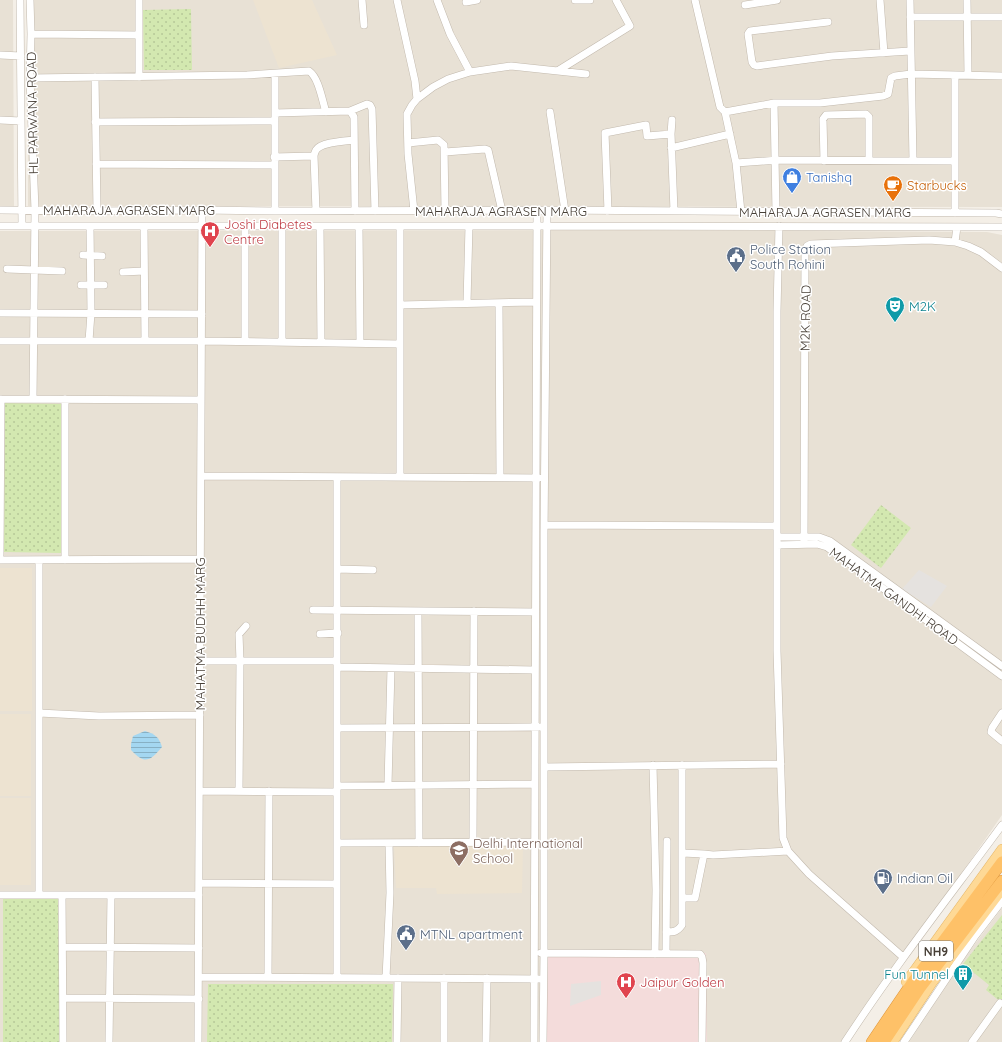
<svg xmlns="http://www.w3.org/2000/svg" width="1002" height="1042" viewBox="0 0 1002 1042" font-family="Quicksand,sans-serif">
<defs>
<pattern id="green-dots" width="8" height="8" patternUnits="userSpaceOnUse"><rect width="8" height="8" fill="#d3e8b0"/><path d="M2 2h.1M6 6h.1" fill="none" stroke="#b6c898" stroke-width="1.8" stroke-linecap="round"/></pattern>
<pattern id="water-rules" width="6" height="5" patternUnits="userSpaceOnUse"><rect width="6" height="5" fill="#a4d7f1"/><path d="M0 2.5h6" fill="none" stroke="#87b0c4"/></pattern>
</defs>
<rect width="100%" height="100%" fill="#f4efe7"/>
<!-- residential -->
<path fill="#e8e1d5" d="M0 0H13L14 207H0Z
M28 0H1002V207L28 206Z
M635 230 987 232 1002 235V815L845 1042H0V231Z
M1002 908V1042H909L962 961Z"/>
<!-- education -->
<path fill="#ede3d1" d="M253 0H312L337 55 279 68Z
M0 568H32V711H0Z
M0 714H31V796H0Z
M0 798H31V885H0Z
M523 845 522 893 437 894 436 888H396L394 846Z"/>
<!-- medical -->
<path fill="#f4dcdb" d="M706 953 707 1042H547L546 956Z"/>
<!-- green -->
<path fill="url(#green-dots)" d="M191 9 192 70H144L143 10Z
M5 403 62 404 61 553 4 552Z
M881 505 911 528 881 568 851 545Z
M3 899H59L63 1042H3Z
M1002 915V1003L986 990 989 985 963 964Z
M208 984H393L392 1042H207Z"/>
<!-- parking -->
<path fill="#e5e2df" d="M919 570 947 586 931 607 902 589Z
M601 981V995L570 1006 571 984Z"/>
<!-- water -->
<path fill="url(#water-rules)" d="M145 731C155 734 159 737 162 747 150 761 145 765 131 750V744L133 736Z"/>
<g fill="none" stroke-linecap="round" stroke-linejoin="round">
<!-- minor casing -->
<g stroke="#c2b9ad" stroke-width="8">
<path id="minor" d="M20 0 22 226
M30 0 31 34 30 78 35 210 33 399
M139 0V77
M362 0 364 25
M397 0 415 81 417 99 412 105 407 114 408 154 414 211
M437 0 450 34 470 72
M575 0H590
M695 0 720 107 725 112 736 163 741 212
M880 0 884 53
M910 0 913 160
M967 0 968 75
M466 2 477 0
M745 5 777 0
M910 17H1002
M828 22 750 31 748 34 752 62 754 65 757 66 832 56 910 51
M31 34 139 35
M0 55 21 56
M559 70 630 26 616 0
M955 75V213
M95 77 97 211
M30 78 247 75 309 71C319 78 322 100 326 112
M417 99 433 87 448 79 470 72 511 66 586 74
M774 103 776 212
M350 111 367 104 370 105 372 109 375 211
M550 112 565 211
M725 112 774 103H820L883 96 888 94 891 78 895 76 911 74 1002 76
M275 113 350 111 354 117 355 211
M0 120 21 121
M672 120 671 134 674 211
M95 122 275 121
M408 143 438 140 444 145 445 211
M671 148 730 134
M445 152 485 149 488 150 502 211
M274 157 314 156
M824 161 823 119 826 115 866 114 869 117V160
M736 163 778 160 955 161
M96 164 275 165
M0 210 97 211 202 210 275 211 547 210 996 213 1002 214
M275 211V74
M316 211 314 156C314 154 315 152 316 150 321 142 345 141 354 140
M608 211 605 133 646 125 647 136 671 134
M0 226H548L1002 227
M144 226 145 341
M320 226 321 343
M359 226 360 343
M779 226 777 311V651L783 838 788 851 809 874 903 957
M955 242 957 227
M83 255 102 256
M7 269 62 271
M123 272 144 271
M81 285H104
M467 303 469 226
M499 303 500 477
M400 305 536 302
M0 313 202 314
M0 341H202L400 344
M89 341 91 313 90 226
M245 341V226
M282 342V226
M0 399 201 400
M65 399V560
M201 476 539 478
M400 477V226
M544 525 777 526
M777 537H819L830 541 1002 666
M804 544 805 251 807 246 811 244 929 240 955 242 968 246 981 252 1002 268
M777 545 817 544 827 547 1002 676
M0 555 1 399
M0 560 201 559
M337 569 373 570
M313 610 535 612
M418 611 419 843
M320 634 338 633
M200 661H337
M337 667 534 670
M39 713 99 716 200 715
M1002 713 992 728 991 732 1002 741
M337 728 539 727
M653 765 656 890 655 954
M544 767 781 764
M388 785 391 668
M337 786 535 784
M200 791 337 792
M239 791 240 661 239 634 246 626
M473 842 474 611
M337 843 535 842
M682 853 704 854
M199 883 337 884
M0 895H199
M39 895V560
M62 895 63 1042
M682 898H695L704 854 713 855 788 851
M666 932C674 932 677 932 682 925V765
M63 947 199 948
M541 953 700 954 702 957 703 963 702 1042
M666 954 667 841
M199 977 539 979
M268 977 269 791
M337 977V477
M386 978 390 893 389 843
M63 998 199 999
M109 1042 111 895
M198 1042 202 210
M397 1042 398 978
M444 1042V978
M486 1042 487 978
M534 1042 537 210
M543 1042 544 953V534L547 210
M845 1042C894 967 949 897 1002 825
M904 1042 975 936 1002 901
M972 1042 1000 1003"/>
</g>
<!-- major casing -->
<g stroke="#e4b565" stroke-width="10">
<path id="major" d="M906 982 1002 849
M893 1042 932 983 1002 890"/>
</g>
<!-- highway casing -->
<g stroke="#de9437" stroke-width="12">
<path id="highway" d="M872 1042 912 983 1002 862
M884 1042 920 988 1002 881"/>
</g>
<!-- minor -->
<use href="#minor" stroke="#fff" stroke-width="7"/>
<!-- major -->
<use href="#major" stroke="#fed996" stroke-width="9"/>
<!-- highway -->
<use href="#highway" stroke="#fec168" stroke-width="11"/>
</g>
<!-- icons -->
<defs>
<g id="shop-pin" transform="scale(1)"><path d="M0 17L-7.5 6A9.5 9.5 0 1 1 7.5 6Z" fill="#3f7fe0" stroke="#fff"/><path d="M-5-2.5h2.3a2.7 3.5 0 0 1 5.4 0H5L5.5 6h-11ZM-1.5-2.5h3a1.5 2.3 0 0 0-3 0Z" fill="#fff"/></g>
<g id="cafe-pin" transform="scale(1)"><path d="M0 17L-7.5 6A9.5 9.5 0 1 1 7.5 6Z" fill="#e8710a" stroke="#fff"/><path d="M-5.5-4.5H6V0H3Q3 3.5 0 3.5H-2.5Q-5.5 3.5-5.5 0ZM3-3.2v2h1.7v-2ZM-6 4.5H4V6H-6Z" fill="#fff"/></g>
<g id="hospital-pin" transform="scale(1)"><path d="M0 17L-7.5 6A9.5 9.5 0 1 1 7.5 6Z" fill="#e0444e" stroke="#fff"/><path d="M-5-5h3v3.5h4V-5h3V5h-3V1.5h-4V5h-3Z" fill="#fff"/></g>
<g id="civic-pin" transform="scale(1)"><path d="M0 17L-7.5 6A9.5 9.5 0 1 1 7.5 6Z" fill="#5c6f8a" stroke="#fff"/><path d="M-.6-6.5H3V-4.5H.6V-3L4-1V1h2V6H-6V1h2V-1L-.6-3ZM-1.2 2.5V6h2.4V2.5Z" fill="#fff"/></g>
<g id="theatre-pin" transform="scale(1)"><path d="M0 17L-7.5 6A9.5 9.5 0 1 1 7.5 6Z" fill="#0f9aa8" stroke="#fff"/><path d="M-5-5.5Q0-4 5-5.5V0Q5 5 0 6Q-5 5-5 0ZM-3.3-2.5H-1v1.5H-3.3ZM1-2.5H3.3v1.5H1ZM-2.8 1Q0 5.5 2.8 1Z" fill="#fff"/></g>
<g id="school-pin" transform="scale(1)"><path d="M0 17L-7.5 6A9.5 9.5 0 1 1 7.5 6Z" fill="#8d6e63" stroke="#fff"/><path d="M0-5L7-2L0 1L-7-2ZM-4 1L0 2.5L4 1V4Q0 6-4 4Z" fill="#fff"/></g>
<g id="fuel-pin" transform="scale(1)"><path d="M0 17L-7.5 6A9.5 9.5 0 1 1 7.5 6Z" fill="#5c6f8a" stroke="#fff"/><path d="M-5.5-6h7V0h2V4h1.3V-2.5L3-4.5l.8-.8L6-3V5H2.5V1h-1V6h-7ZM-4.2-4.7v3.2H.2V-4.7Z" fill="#fff"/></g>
<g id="building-pin" transform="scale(1)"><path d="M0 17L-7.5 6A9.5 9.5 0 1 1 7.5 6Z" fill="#0f9aa8" stroke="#fff"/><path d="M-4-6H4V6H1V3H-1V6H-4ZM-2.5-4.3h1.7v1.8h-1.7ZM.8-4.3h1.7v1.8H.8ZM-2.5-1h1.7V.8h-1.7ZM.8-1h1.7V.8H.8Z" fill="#fff"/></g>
</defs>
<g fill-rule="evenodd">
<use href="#shop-pin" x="792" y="177"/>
<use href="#cafe-pin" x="893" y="185"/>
<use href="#hospital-pin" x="210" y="231"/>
<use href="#civic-pin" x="736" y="256"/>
<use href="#theatre-pin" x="895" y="306"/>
<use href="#school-pin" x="459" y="850"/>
<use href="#fuel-pin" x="883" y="878"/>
<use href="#civic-pin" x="406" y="934"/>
<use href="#building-pin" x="963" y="974"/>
<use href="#hospital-pin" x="626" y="982"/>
</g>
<g text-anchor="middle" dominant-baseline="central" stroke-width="3" stroke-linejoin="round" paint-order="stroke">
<!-- shield labels -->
<rect fill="#fff" stroke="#7e7972" stroke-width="1" x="919" y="941" width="34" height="20" rx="3"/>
<g font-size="12" font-weight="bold" fill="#473f36">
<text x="936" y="951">NH9</text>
</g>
<!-- street labels -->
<g font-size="13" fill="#473f36" stroke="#fff">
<text transform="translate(32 113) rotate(-91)">HL PARWANA ROAD</text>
<text x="129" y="210">MAHARAJA AGRASEN MARG</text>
<text x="501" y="211">MAHARAJA AGRASEN MARG</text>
<text x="825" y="212">MAHARAJA AGRASEN MARG</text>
<text transform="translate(805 318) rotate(-89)">M2K ROAD</text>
<text transform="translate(894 596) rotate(36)">MAHATMA GANDHI ROAD</text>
<text transform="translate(200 634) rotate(-90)">MAHATMA BUDHH MARG</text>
</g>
<!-- shop labels -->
<g font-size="13" fill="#366cbe" stroke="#fff" text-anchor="start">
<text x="806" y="177">Tanishq</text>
</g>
<!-- food labels -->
<g font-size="13" fill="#c56008" stroke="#fff" text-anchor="start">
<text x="907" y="185">Starbucks</text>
</g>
<!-- health labels -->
<g font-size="13" fill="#be3a42" stroke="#fff" text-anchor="start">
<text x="224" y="224">Joshi Diabetes<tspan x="224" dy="15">Centre</tspan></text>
<text x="640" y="982">Jaipur Golden</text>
</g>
<!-- service labels -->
<g font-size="13" fill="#4e5e75" stroke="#fff" text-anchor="start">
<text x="750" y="249">Police Station<tspan x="750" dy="15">South Rohini</tspan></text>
<text x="897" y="878">Indian Oil</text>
<text x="420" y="934">MTNL apartment</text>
</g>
<!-- culture labels -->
<g font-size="13" fill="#0d838f" stroke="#fff" text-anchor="start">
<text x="909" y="306">M2K</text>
<text x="949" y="974" text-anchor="end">Fun Tunnel</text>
</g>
<!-- education labels -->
<g font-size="13" fill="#785e54" stroke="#fff" text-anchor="start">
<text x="473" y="843">Delhi International<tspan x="473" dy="15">School</tspan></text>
</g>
</g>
</svg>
